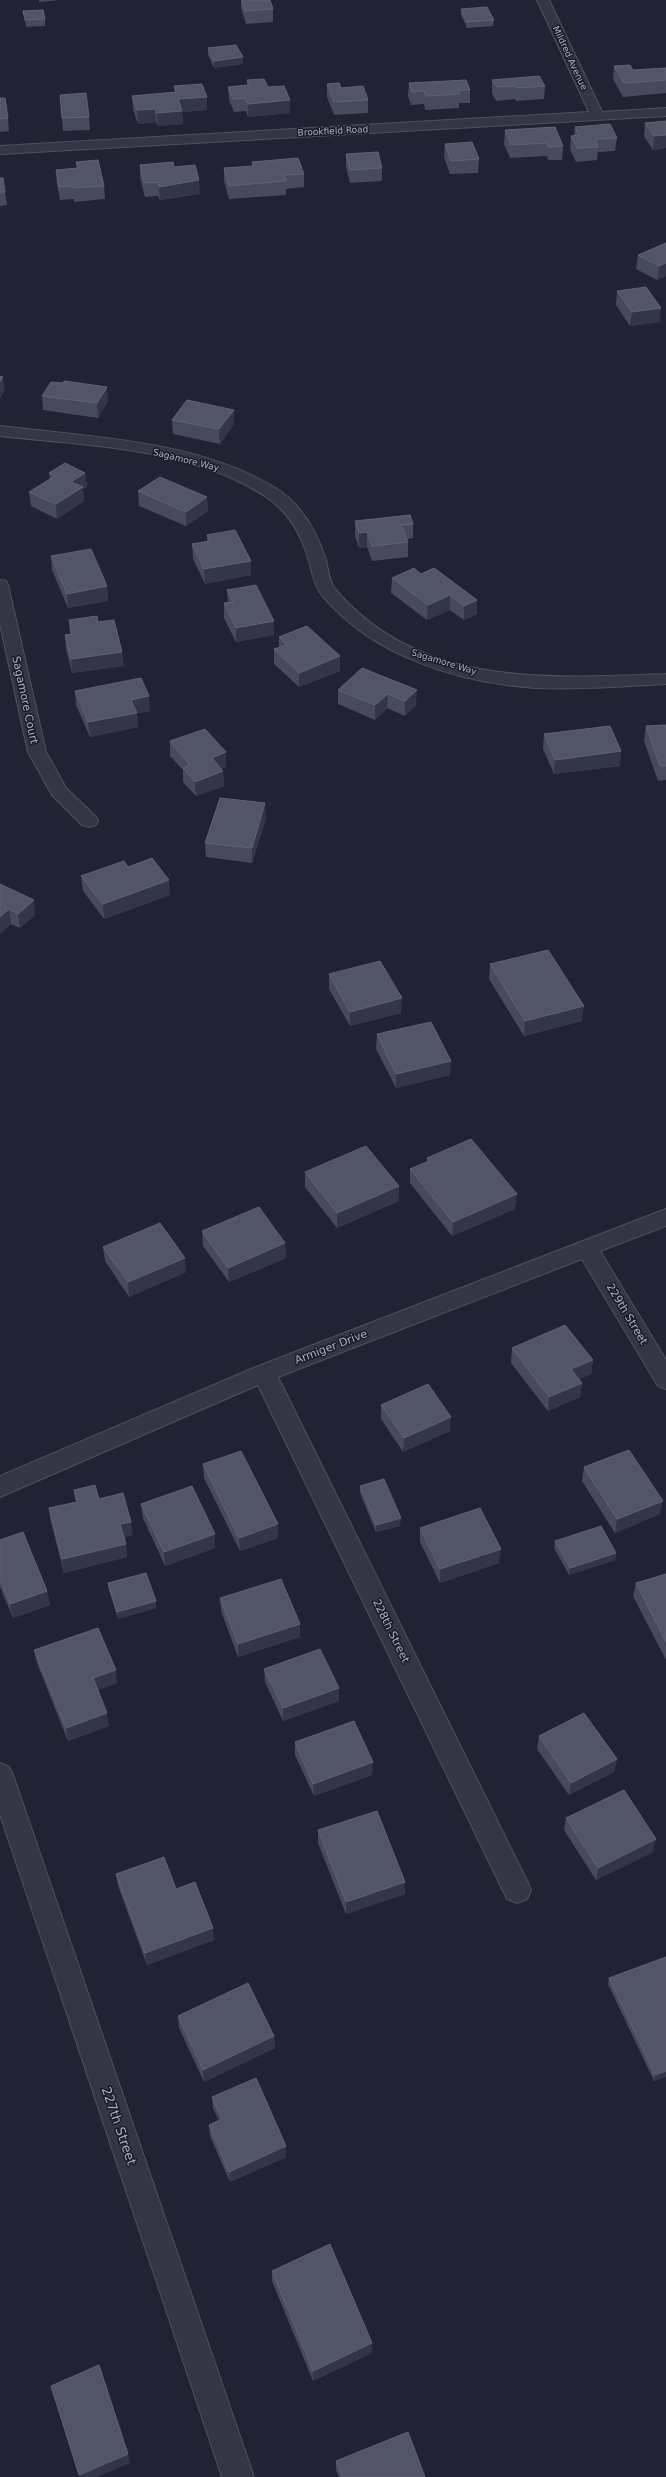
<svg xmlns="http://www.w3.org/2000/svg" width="666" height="2477" viewBox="0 0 666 2477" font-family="'DejaVu Sans',sans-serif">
<rect width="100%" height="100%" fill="#212334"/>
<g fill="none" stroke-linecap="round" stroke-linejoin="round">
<!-- street casing -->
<g stroke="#4f505f" stroke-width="2">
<path id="street" d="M537 0H549L602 112 666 108V116L0 154V146L589 112Z
M0 426C90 437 199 440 277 489 302 505 317 532 326 560 328 569 329 581 335 589 420 689 549 678 666 674V684C623 686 579 690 536 688 458 683 372 656 321 594 314 585 313 575 310 565 303 538 291 513 266 497 190 447 88 446 0 436Z
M0 580 6 581 8 585 46 752 66 788 96 817 98 821 96 825 89 827 82 825 52 795 28 752 0 624Z
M666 1209V1226L600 1251 666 1360V1389L658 1386 582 1259 278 1377 527 1881 531 1890 527 1899 517 1903 507 1899 258 1385 0 1497V1476L256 1367Z
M0 1763 9 1767 13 1775 254 2477H222L0 1814Z"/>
</g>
<!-- street -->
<use href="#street" fill="#343545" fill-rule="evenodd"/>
</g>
<!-- wall -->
<path fill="#47495d" d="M39 0H60L39 2Z
M241 0H270L273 9V22L246 24 241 8Z
M461 9 494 20 493 26 467 28 461 15Z
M23 11 45 19V26L26 27Z
M208 48 243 64 214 68 208 55Z
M614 66 633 70 666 68V93L623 97 613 79Z
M247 80 268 87 290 113 248 117 246 111 234 112 229 100 228 87 247 85Z
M492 80 545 86 544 99 516 101 515 99 496 101 492 93Z
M409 83 470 90V103H459V108L425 110 424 104 411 105 408 96Z
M327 84 341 88 368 100V113L334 115 327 97Z
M174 86 207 97V110L182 112 183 124 158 126 156 122 138 124 133 109 132 96 175 92Z
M60 95 89 117 90 130 63 131Z
M0 98 8 118 9 131 0 132Z
M666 121V148L653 150 644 136 645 123Z
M575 127 617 138 615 151 598 152 597 160 576 162 570 149 571 136H574Z
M505 130 563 146 562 160H548L547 156 510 158 504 144Z
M445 144 479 159 478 173 450 174 444 157Z
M346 154 382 168V181L350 183 346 167Z
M76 162 104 186 105 199 74 202V199L60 200 57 184 56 170 77 168Z
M252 162 304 174V187L286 189V195L229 199 224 181V168L252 166Z
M140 165 174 167 200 194 160 200 158 196 145 197 140 178Z
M0 178 5 192 7 205 0 206Z
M666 243V276L657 280 636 269 638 255Z
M617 291 660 322 630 326 616 305Z
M42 396 108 401 98 418 43 410Z
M234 410V424L220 444 173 434 172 420Z
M49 473H85L87 487 83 489 84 501 57 519 31 506 29 492 50 479Z
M138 491 207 497 208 511 186 526 139 506Z
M355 521 413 524V538L407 539 408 542V557L372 561 367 547 359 548 355 536Z
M207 535 251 561V575L205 584 193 559 192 544 207 542Z
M51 556 107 586 108 601 68 608 52 570Z
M421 574 477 600V614L464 620 450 610 427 620 391 593 392 578Z
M227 590 274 621V635L236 642 224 618V603H228Z
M69 620 98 622 124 666 72 673 66 649 65 635 70 634Z
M279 637 340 671 299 687 274 664V649L279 648Z
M362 668 416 705 405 716 387 708 375 720 338 704V690Z
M75 691 150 711 137 713 138 727 90 737 76 705Z
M666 725V780L658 781 644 741 646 726Z
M544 734 620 766 554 774 543 749Z
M170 741 226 752V767L221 769 223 771 224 786 196 796 183 782V770L170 756Z
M266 818 252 863 206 857 205 843Z
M128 867 170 895 104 919 83 891 81 876Z
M0 884 35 915 20 928 11 924Z
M490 964 582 1021 524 1036 489 979Z
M329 974 401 1013 350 1026 329 989Z
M377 1034 450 1075 396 1088 376 1049Z
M427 1158 515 1209 452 1236 410 1183V1169L427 1162Z
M305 1172 399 1201 337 1228 305 1187Z
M202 1231 285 1243 286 1258 229 1282 203 1246Z
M103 1247 186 1272 129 1297 105 1261Z
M512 1348 593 1360 591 1374 579 1379 582 1383 580 1397 548 1411 511 1363Z
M381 1405 450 1431 403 1452 381 1419Z
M203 1464 278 1538 240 1551 204 1478Z
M584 1467 660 1514 615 1533 582 1481Z
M360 1486 400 1526 376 1532 360 1493Z
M74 1490 99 1499 133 1535 124 1537 126 1544 127 1557 64 1573 51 1522 49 1508 76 1502Z
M141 1504 215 1534V1548L165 1566 143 1518Z
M420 1528 499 1563 440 1583 420 1542Z
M0 1540 47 1591 50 1605 13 1618 0 1587Z
M555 1541 616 1553 615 1560 569 1575 554 1548Z
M666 1574V1660L633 1596 636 1583Z
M108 1583 156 1601V1608L118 1619 109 1590Z
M220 1598 300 1637 238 1657 221 1611Z
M34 1650 117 1683 98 1690 109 1726 68 1741 37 1663Z
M264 1669 339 1688V1701L283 1721 265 1682Z
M539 1736 617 1759 614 1772 569 1795 537 1749Z
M295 1742 373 1762 372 1775 314 1796 295 1755Z
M566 1818 653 1852 596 1880 564 1830Z
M318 1830 405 1882V1894L346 1914 318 1843Z
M116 1874 176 1889 214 1940 147 1965 118 1886Z
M666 1957V2077L654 2081 608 1984 609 1978Z
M178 2016 274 2036 275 2048 204 2082 179 2028Z
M212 2097 286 2157 230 2182 210 2136 209 2125 219 2121 213 2108Z
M272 2271 372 2343V2353L313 2381 272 2281Z
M336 2461 425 2477H339L336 2470Z"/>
<!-- shaded-wall -->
<path fill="#333548" d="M243 57V64L214 68V61Z
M207 97V110L182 112 183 124 158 126 157 113 178 99Z
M290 100V113L248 117V104Z
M155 109 156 122 138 124 137 110Z
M666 135V148L653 150 654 136Z
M199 180 200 194 160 200 159 187Z
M666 263V276L657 280 659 266Z
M661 308 660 322 630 326 632 312Z
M3 377 5 391 0 398V382Z
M107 387 108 401 98 418 97 403Z
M234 410V424L220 444 219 429Z
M85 473 87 487 83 489 84 501 57 519 56 504 71 482Z
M207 497 208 511 186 526V512Z
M367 532V547L359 548V533Z
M251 561V575L205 584 204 569Z
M107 586 108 601 68 608 67 594Z
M450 595V610L427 620 428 605Z
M477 600V614L464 620V606Z
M274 621V635L236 642V628Z
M122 652 124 666 72 673 71 659Z
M340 656V671L299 687V673Z
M417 690 416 705 405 716V701Z
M388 694 387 708 375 720V705Z
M149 696 150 711 137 713 138 727 90 737 88 722 131 700Z
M621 751 620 766 554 774 555 760Z
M226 752V767L212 772V758Z
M223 771 224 786 196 796 195 782Z
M265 803 266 818 252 863V848Z
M169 880 170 895 104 919 103 904Z
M34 900 35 915 20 928 18 914Z
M9 909 11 924 0 934V917Z
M402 998 401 1013 350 1026V1012Z
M584 1006 582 1021 524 1036 525 1021Z
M451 1061 450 1075 396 1088V1074Z
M399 1186V1201L337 1228V1213Z
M517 1194 515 1209 452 1236 453 1222Z
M285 1243 286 1258 229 1282 228 1268Z
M185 1258 186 1272 129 1297 128 1282Z
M593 1360 591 1374 570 1383 571 1369Z
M582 1383 580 1397 548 1411 549 1397Z
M451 1417 450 1431 403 1452 404 1438Z
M663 1501 660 1514 615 1533 617 1519Z
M401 1518 400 1526 376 1532V1525Z
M131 1522 133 1535 122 1538 120 1524Z
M278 1524V1538L240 1551 239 1538Z
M215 1534V1548L165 1566 164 1552Z
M126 1544 127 1557 64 1573 62 1559Z
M501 1549 499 1563 440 1583V1569Z
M616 1553 615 1560 569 1575 570 1568Z
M47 1591 50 1605 13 1618 10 1604Z
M156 1601V1608L118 1619 117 1612Z
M300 1624V1637L238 1657V1644Z
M116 1670 117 1683 94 1691 93 1678Z
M339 1688V1701L283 1721V1708Z
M107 1713 109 1726 68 1741 66 1728Z
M617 1759 614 1772 569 1795 571 1783Z
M373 1762 372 1775 314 1796 313 1784Z
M656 1839 653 1852 596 1880 598 1868Z
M405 1882V1894L346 1914V1902Z
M213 1928 214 1940 147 1965 145 1953Z
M274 2036 275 2048 204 2082 203 2070Z
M666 2071V2077L654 2081 655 2075Z
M286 2146V2157L230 2182 229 2172Z
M372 2343V2353L313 2381V2371Z
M128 2454 130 2463 97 2477H79V2475Z"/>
<!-- building -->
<path fill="#525467" stroke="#606275" d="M242 0H270L273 9 245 11Z
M487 7 494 20 467 22 461 9Z
M43 10 45 19 25 20 23 11Z
M236 45 243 57 214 61 208 48Z
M630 65 633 70 666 68V80L624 83 614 66Z
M539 76 545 86 517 88 516 86 497 87 492 80Z
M264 79 268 87 284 86 290 100 248 104 245 98 233 99 228 87 249 85 247 80Z
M466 80 470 90H458L460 94 426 96 424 91 412 92 409 83Z
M339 83 341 88 363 86 368 100 334 102 327 84Z
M202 84 207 97 178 99 182 111 157 113 155 109 137 110 132 96 176 92 174 86Z
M86 93 89 117 62 118 60 95Z
M0 98H5L8 118 0 119Z
M666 121V135L654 136 645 123Z
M610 124 617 138 595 139 598 147 577 148 571 136 579 135 575 127Z
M555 127 563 146 549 147 547 143 511 145 505 130Z
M472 142 479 159 451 161 445 144Z
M378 152 382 168 350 170 346 154Z
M298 158 304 174 284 175 286 181 229 186 224 168 254 166 252 162Z
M98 160 104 186 73 188V186L59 187 56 170 78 168 76 162Z
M173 162 174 167 195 165 199 180 159 187 158 182 144 183 140 165Z
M0 178H3L5 192H0Z
M666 243V263L659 266 638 255Z
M646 287 661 308 632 312 617 291Z
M0 376 3 377 0 382Z
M64 381 107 387 97 403 42 396 51 382 63 383Z
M187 400 234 410 219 429 172 420Z
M65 463 85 473 71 482 83 487 56 504 29 492 55 476 49 473Z
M160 477 207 497 186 512 138 491Z
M410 515 413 524 401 525 408 542 372 546 367 532 359 533 355 521Z
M235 530 251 561 204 569 192 544 210 541 207 535Z
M91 549 107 586 67 594 51 556Z
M414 568 421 574 434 568 477 600 464 606 450 595 428 605 392 578Z
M256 585 274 621 236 628 224 603 233 602 227 590Z
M97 616 98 622 114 620 122 652 71 659 65 635 72 634 69 620Z
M307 626 340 656 299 673 274 649 287 645 279 637Z
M362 668 417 690 405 701 388 694 375 705 338 690Z
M141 678 149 696 131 700 137 713 88 722 75 691Z
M666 725V766H660L646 726Z
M610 726 621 751 555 760 544 734Z
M205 729 226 752 212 758 223 771 195 782 183 768 190 765 170 741Z
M220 798 265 803 252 848 205 843Z
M152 858 169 880 103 904 81 876 124 861 128 867Z
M0 884 34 900 18 914 9 909 0 917Z
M548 950 584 1006 525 1021 490 964Z
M380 961 402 998 350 1012 329 974Z
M431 1022 451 1061 396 1074 377 1034Z
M471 1139 517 1194 453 1222 410 1169 429 1161 427 1158Z
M366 1146 399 1186 337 1213 305 1172Z
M259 1207 285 1243 228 1268 202 1231Z
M160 1223 185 1258 128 1282 103 1247Z
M565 1325 593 1360 571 1369 582 1383 549 1397 512 1348Z
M428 1384 451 1417 404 1438 381 1405Z
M629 1450 663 1501 617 1519 584 1467Z
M241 1451 278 1524 239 1538 203 1464Z
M384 1479 401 1518 376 1525 360 1486Z
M95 1485 99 1499 123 1493 131 1522 120 1524 126 1544 62 1559 49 1508 77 1502 74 1490Z
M192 1486 215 1534 164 1552 141 1504Z
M480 1508 501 1549 440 1569 420 1528Z
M601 1526 616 1553 570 1568 555 1541Z
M23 1532 47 1591 10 1604 0 1579V1540Z
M146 1573 156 1601 117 1612 108 1583Z
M666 1574V1642L636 1583Z
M281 1579 300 1624 238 1644 220 1598Z
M98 1628 116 1670 93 1678 107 1713 66 1728 34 1650Z
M320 1649 339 1688 283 1708 264 1669Z
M584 1713 617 1759 571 1783 539 1736Z
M354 1721 373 1762 313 1784 295 1742Z
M624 1790 656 1839 598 1868 566 1818Z
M377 1811 405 1882 346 1902 318 1830Z
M164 1857 176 1889 195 1882 213 1928 145 1953 116 1874Z
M666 1957V2071L655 2075 609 1978Z
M248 1983 274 2036 203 2070 178 2016Z
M256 2078 286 2146 229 2172 209 2125 222 2119 212 2097Z
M330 2244 372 2343 313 2371 272 2271Z
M99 2365 128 2454 79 2475 51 2386Z
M408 2432 425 2477H342L336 2461Z"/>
<g text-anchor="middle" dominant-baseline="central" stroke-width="3" stroke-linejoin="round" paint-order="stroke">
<!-- far-street labels -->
<g font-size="9" fill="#aeafc1" stroke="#1a1b29">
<text transform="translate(570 58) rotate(65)">Mildred Avenue</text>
<text transform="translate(333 131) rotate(-3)">Brookfield Road</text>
<text transform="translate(186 460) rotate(14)">Sagamore Way</text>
<text transform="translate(444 662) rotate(17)">Sagamore Way</text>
</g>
<!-- street labels -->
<g font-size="11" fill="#aeafc1" stroke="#1a1b29">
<text transform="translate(25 700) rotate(78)">Sagamore Court</text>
<text transform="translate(627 1314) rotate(59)">229th Street</text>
<text transform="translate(331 1347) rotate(-21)">Armiger Drive</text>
<text transform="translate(391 1631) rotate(64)">228th Street</text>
</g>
<!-- near-street labels -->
<g font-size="13" fill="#aeafc1" stroke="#1a1b29">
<text transform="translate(119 2126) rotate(71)">227th Street</text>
</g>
</g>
</svg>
